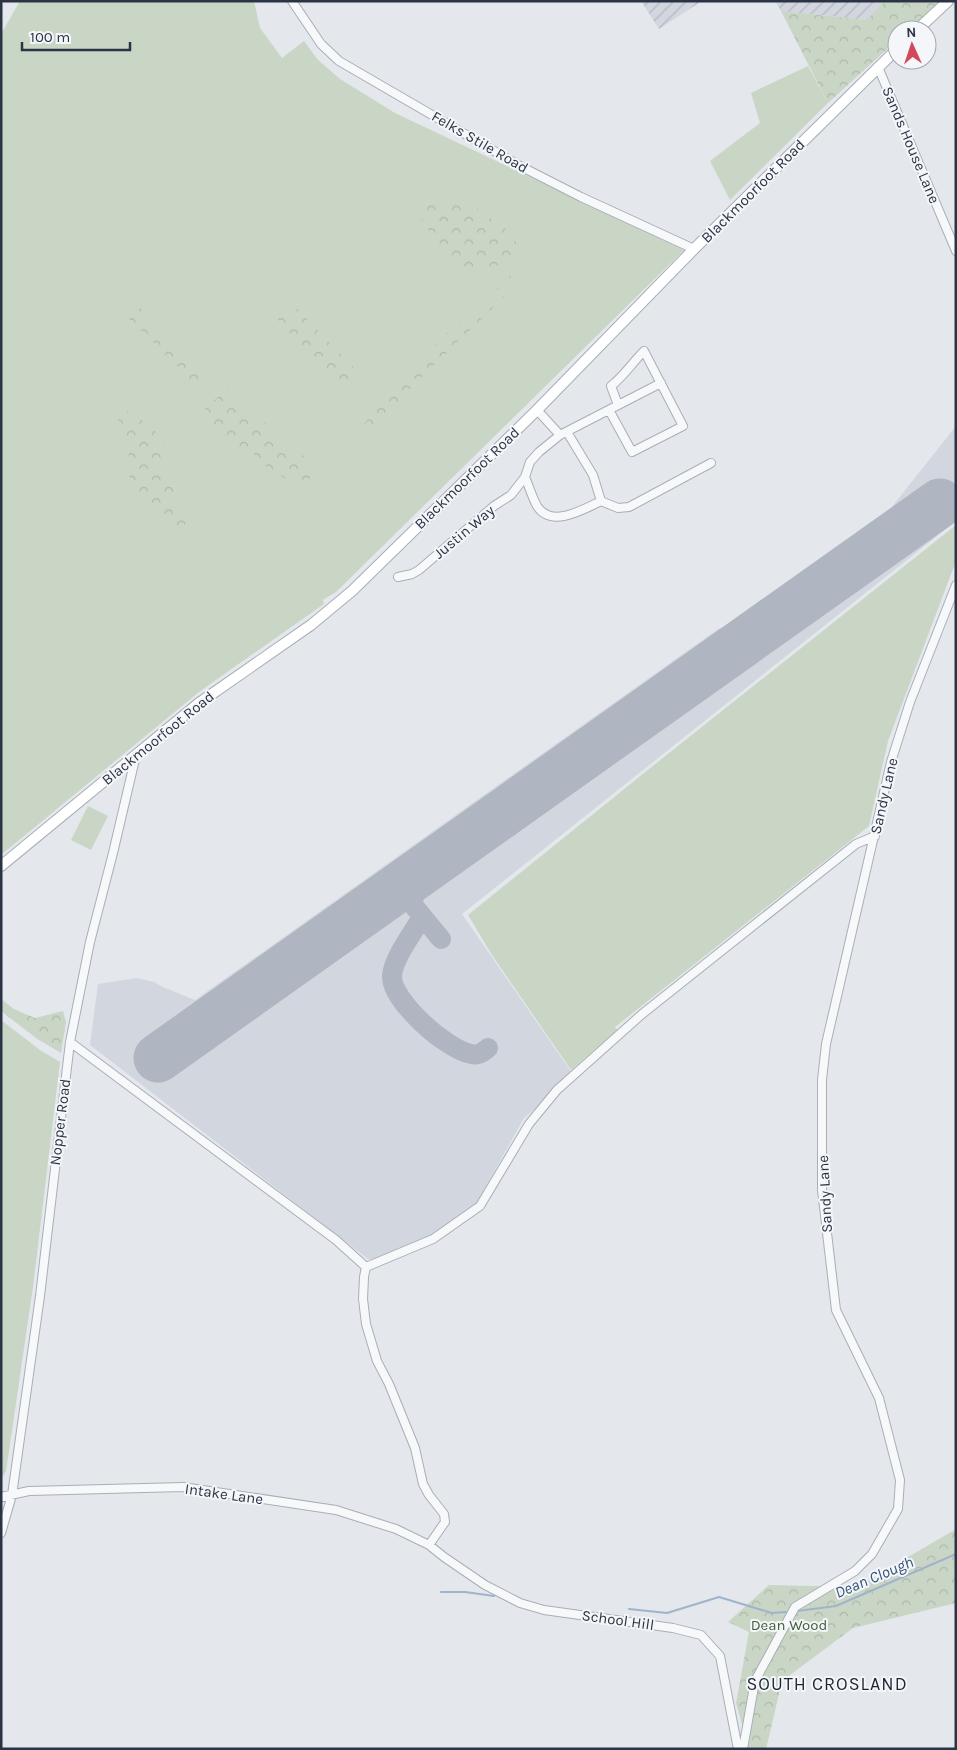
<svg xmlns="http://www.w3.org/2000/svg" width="957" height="1750" viewBox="0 0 957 1750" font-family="Karla,sans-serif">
<defs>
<pattern id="industrial-furrows" width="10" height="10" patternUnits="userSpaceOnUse" patternTransform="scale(1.25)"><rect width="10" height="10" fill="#d2d6de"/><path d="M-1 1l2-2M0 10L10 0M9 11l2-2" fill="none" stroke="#b4b8c0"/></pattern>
<pattern id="forest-crowns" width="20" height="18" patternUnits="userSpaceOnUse" patternTransform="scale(1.25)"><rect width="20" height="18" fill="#c9d6c5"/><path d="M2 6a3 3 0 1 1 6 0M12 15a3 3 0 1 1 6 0" fill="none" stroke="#adb8ab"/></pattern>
</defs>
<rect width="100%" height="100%" fill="#e4e7ec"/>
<!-- built -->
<path fill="#d2d6de" d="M956 426V521L462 914 574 1076 524 1118 476 1204 431 1236 378 1261 368 1259 90 1045 98 984 137 978 154 982 165 988 195 1000 718 629 739 624 887 513Z"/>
<!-- industrial -->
<path fill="url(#industrial-furrows)" d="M641 1H702L659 29Z
M775 1H886L867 20 781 11Z"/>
<!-- green -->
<path fill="#c9d6c5" d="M20 1H254L260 28 282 58 304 41 318 60 340 79 395 113 684 250 336 592 323 600 324 604 199 692 1 855V34Z
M808 66 828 103 730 200 710 161 760 123 751 93Z
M956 525V561L888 741 869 826 615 1027 617 1030 571 1070 492 955 468 915 649 769Z
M88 806 108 816 91 850 71 840Z
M1 1020 40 1050 60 1062 33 1287 6 1471 1 1480Z"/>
<!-- forest -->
<path fill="url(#forest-crowns)" d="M886 1H940L908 30H897V40L828 103 781 11 867 20Z
M431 198 440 202 446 203 458 200 473 206 514 235 517 246 513 253 495 267 488 271 479 272 465 280 455 268 453 260 443 253 434 240 419 214 418 208 424 200Z
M519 263 529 272 369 429 359 430 394 387 437 342 479 306 515 271Z
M140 297 142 317 196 361 209 376 186 387 180 369 125 315Z
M297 309 358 372 338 388 276 318Z
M227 389 253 419 275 426 270 442 299 452 311 462 310 479 297 486 256 460 252 448 236 447 215 428 205 409Z
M126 411C139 416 166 436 166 451 165 456 161 461 159 465L160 471 174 487 176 506 186 516V523L182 528 176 530C155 519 133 494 128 471 126 462 131 451 128 443 125 434 109 415 126 411Z
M1 999 14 1009 35 1018 63 1011 66 1022 61 1053 36 1038 1 1011Z
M956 1529V1603L853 1628 782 1681 766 1749H749L736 1703 749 1632 728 1622 769 1585 857 1587Z"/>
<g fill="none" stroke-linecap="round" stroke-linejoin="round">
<!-- stream -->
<path stroke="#9fb4cc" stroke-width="2" d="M441 1592H465L494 1596
M629 1609 667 1613 719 1597 772 1613 786 1612
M797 1611 836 1606 956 1554"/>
<!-- taxiway -->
<path stroke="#b0b6c1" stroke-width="20" d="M430 866 414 894 413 905 441 939
M422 917C413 933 394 957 392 975 390 1000 447 1050 471 1054 479 1056 483 1052 488 1048"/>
<!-- runway -->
<path stroke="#b0b6c1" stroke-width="49" d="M158 1058 940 503"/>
<!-- street casing -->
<g stroke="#a9aeb7" stroke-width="10">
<path id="street" d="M292 1 321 44 339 61 520 166 581 197 694 249
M878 67 956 251
M537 410 560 435
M609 410 632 452 683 426 644 351C632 363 624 376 611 386L618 405
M567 432 593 475 601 501
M525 477C529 486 532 497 537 506 551 529 584 509 601 501
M601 501 618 508 629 507 711 463
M398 577 412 574 419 570 494 506 511 495 525 477 530 462 539 452 560 435 661 383
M70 1042 336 1240 366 1267
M366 1267 433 1239 480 1206 529 1124 557 1090 641 1015 856 844 875 836
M366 1267 364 1277 363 1299 366 1324 377 1361 389 1384 415 1448 423 1484 429 1495 444 1514 445 1522 429 1545
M1 1497 29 1491 183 1487 336 1510 396 1529 429 1545 444 1557 485 1585 520 1603 544 1610 673 1628 701 1635 720 1656 738 1749
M1 1533 12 1495 40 1296 70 1042 90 942 113 853 136 755
M743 1749 755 1681 795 1607 855 1571 872 1554 898 1509 900 1480 879 1398 836 1310 822 1190V1080L826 1044 891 762 910 702 956 585"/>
</g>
<!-- secondary casing -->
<g stroke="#a9aeb7" stroke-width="12">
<path id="secondary" d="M917 30 948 1
M1 866 199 703 311 625 352 591 537 410 694 249 897 49"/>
</g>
<!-- street -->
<use href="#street" stroke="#f7f8fa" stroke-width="8"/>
<!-- secondary -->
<use href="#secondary" stroke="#fff" stroke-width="10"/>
</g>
<g text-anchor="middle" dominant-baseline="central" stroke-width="4" stroke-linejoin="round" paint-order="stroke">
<!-- street labels -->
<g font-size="15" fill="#2b3445" stroke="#f4f6f9">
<text transform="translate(480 142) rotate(30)">Felks Stile Road</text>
<text transform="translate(911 145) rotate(67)">Sands House Lane</text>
<text transform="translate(753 191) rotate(-45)">Blackmoorfoot Road</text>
<text transform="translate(467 478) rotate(-44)">Blackmoorfoot Road</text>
<text transform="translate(464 532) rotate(-40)">Justin Way</text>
<text transform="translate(158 738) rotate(-39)">Blackmoorfoot Road</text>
<text transform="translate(884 796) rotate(-77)">Sandy Lane</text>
<text transform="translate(60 1122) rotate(-83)">Nopper Road</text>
<text transform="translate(825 1194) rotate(-93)">Sandy Lane</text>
<text transform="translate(224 1494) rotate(8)">Intake Lane</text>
<text transform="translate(618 1620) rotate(8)">School Hill</text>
</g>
<!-- park labels -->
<g font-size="15" fill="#3f6138" stroke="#f4f6f9">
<text x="789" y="1625">Dean Wood</text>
</g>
<!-- water labels -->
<g font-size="16" font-style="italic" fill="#34527a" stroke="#f4f6f9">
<text transform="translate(874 1577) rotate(-23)">Dean Clough</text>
</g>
<!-- quarter labels -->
<g font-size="18" letter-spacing="1" fill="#1d2536" stroke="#f4f6f9">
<text x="827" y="1684">SOUTH CROSLAND</text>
</g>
</g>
<!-- border -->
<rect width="957" height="1750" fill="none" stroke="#2b3445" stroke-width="5"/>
<!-- north arrow -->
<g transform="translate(912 45) rotate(357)"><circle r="24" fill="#f4f6f9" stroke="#a4a8b1"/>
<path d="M0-4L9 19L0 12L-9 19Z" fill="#d1495b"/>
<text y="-8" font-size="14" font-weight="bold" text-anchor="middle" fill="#2b3445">N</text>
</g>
<!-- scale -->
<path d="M22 42v8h108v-8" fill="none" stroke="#2b3445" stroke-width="2.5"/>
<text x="30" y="42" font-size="15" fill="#2b3445" stroke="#f4f6f9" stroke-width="4" paint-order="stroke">100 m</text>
</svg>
